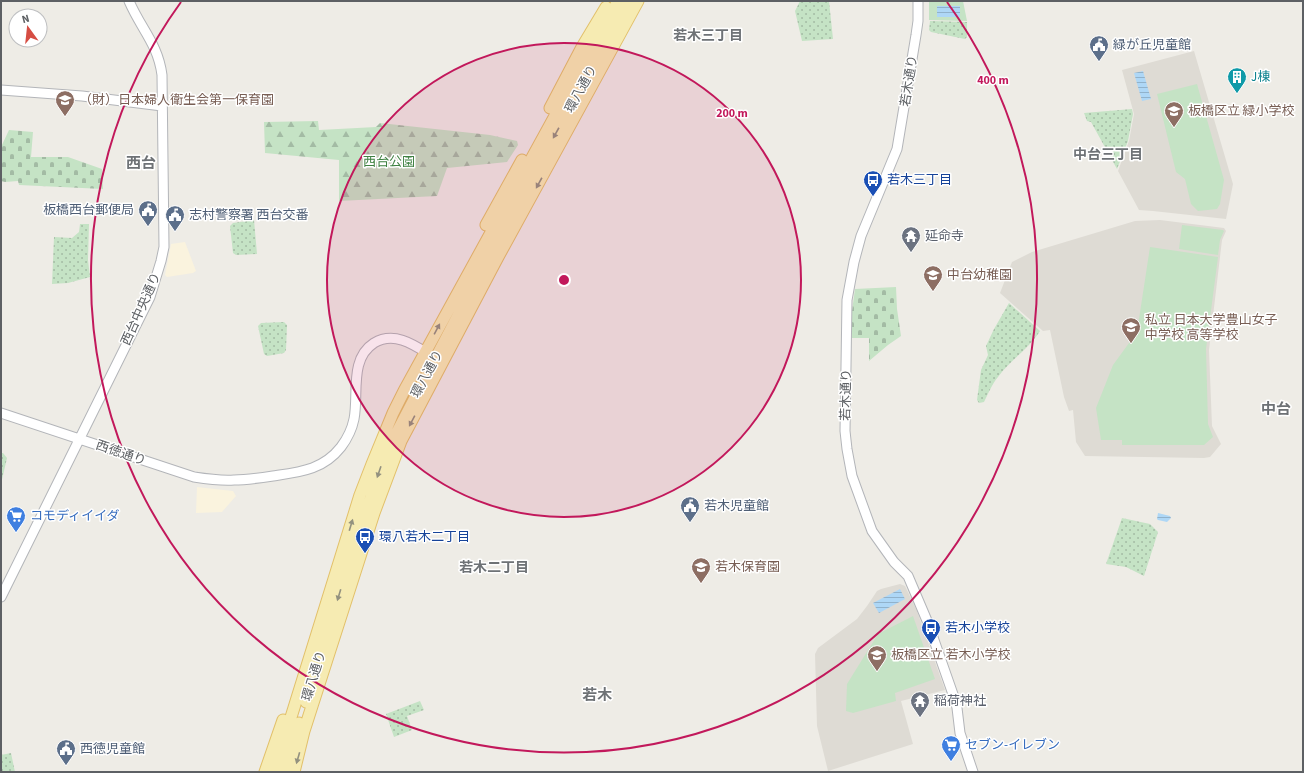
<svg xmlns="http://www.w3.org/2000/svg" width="1304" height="773" viewBox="0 0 1304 773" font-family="'Source Sans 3','Noto Sans JP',sans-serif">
<defs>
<pattern id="forest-firs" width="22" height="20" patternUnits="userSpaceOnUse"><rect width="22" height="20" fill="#c5e3c5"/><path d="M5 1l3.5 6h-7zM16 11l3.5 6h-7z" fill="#a3bba4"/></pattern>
<pattern id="cemetery-stones" width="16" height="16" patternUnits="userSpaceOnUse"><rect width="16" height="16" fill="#c5e3c5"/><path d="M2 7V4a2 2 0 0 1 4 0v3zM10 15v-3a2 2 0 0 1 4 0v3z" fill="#a3bba4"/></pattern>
<pattern id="park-dots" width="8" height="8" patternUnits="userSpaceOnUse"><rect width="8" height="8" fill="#c5e3c5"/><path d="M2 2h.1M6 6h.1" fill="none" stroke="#a3bba4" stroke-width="1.8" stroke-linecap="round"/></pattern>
<pattern id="water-rules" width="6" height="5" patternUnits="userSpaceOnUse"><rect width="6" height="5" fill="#aed7f6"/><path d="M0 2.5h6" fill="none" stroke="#91b2cb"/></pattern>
</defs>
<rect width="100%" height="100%" fill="#eeece6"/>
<!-- commercial -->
<path fill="#faf3de" d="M185 242 196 271 193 273 167 277 165 275 171 244Z
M197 487 233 491 236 496 222 512 196 513Z"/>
<!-- education -->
<path fill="#dedbd4" d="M1194 51 1233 184 1226 219 1153 211 1139 210 1118 171 1129 141 1134 114 1122 70Z
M1160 220 1224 228 1226 231 1222 240 1209 350 1212 426 1221 444 1210 457 1204 458 1085 456 1076 442 1073 410 1069 411 1064 397 1050 330 1043 331 1000 293 1012 262 1032 252 1135 221Z
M900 584 905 586 917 611 945 690 901 701 913 744 828 771 817 726 815 654 818 648 857 619 867 606 877 591 881 589Z"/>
<!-- forest -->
<path fill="url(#forest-firs)" d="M318 121 319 130 376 127 380 123 490 135 517 141 518 145 507 162 447 168 437 196 339 201V160L265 153 264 122Z"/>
<!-- cemetery -->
<path fill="url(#cemetery-stones)" d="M9 130 33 132 31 157H68L102 169 103 189 19 185 18 181 5 182 1 181V147Z
M896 287 897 309 901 336 888 345 869 361V338H852V311L855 289Z"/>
<!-- park -->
<path fill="url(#park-dots)" d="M800 1H829L833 39 802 41 795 11Z
M930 21 967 22V37L965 39 931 32 929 30Z
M1132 109 1133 114 1128 141 1117 169 1091 122 1087 121 1084 113Z
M254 220 257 254 236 255 233 253 230 226 233 223Z
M80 224H89L88 260 90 277 68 283 52 284 54 237 72 238 79 232Z
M1009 303 1040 331C1029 349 1010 360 998 377 992 384 988 394 984 402L979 403 977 400 981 370 988 355 986 346 994 329Z
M284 322 287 325 286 350 284 353 267 356 264 354 258 326 261 323Z
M1 453H3L7 458 1 484Z
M1122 518 1150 524 1158 532 1144 576 1126 567 1106 564Z
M420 701 424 710 407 716 412 730 394 737 386 714Z
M11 753 15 772H1V755Z"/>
<!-- pitch -->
<path fill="#c5e3c5" d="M929 1H963L967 21 929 20Z
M1197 84 1224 180 1220 204 1217 209 1198 211 1191 204 1185 179 1176 172 1157 94Z
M1182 225 1223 230 1224 231 1220 240 1218 255 1179 249Z
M1150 247 1218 257 1206 349 1208 424 1213 437 1204 445H1122V440H1101L1096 408 1113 365 1137 332Z
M913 616 935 679 895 693 896 701 853 713 846 711 847 684 878 634Z"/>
<!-- water -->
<path fill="url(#water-rules)" d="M937 6H960V17H937Z
M1143 71 1151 99 1142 101 1134 73Z
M1158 513 1170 516 1171 518 1167 522 1158 520 1157 519Z
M900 589 905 599 879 613 873 603Z"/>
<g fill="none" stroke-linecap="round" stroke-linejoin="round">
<!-- tertiary casing -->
<g stroke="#b3b5b9" stroke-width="11">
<path id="tertiary" d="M918 1V21L916 35 897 149 861 236 854 262 847 300 845 431 847 449 852 476 872 531 894 562 908 576 928 623 955 700 957 708 960 733 973 772
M1 90 82 96 162 106
M1 413 194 477C207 479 220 481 234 480 247 480 260 478 273 476 300 472 323 470 341 447 347 439 352 429 354 419 359 394 349 359 374 343 396 330 417 347 435 358
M1 597 150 297 161 261 164 247 162 75C158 44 141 29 129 1"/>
</g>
<!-- primary casing -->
<g stroke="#e2c06a" stroke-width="13">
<path id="primary" d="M550 108 582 47 606 7
M486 225 522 160
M306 702 351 556 386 453 518 201 629 1
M265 772 283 720
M274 772 360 495 372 464 393 413 404 391 618 1
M284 772 299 723
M294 772 304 731 374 513 401 441 498 257 638 1"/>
</g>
<!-- tertiary -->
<use href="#tertiary" stroke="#fff" stroke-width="9"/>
<!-- primary -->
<use href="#primary" stroke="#f6ebb2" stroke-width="11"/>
</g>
<!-- one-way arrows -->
<defs><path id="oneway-solid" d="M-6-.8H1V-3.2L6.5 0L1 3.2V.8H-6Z"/></defs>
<g fill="#93917f">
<use href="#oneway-solid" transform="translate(556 133) rotate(119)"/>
<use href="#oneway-solid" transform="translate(539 183) rotate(119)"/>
<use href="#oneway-solid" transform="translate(437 329) rotate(-62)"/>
<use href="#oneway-solid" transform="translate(412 421) rotate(118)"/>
<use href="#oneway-solid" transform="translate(379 472) rotate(109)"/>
<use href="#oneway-solid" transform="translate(351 525) rotate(-73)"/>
<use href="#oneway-solid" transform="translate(339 595) rotate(107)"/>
<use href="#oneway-solid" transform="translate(298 758) rotate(106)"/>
</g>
<!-- distance rings -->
<circle cx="564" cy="280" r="237" fill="#c2185b" fill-opacity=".12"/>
<g fill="none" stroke="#c2185b" stroke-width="2">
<circle cx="564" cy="280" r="237"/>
<path d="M947 2A473 473 0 1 1 181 2"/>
</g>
<!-- icons -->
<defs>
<g id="civic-pin" transform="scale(1)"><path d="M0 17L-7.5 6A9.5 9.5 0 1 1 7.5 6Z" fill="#5c6f8a" stroke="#fff"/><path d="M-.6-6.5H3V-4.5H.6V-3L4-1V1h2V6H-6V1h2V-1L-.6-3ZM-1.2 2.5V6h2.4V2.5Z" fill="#fff"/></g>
<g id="building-pin" transform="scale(1)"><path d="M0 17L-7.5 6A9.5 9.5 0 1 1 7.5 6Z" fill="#0f9aa8" stroke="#fff"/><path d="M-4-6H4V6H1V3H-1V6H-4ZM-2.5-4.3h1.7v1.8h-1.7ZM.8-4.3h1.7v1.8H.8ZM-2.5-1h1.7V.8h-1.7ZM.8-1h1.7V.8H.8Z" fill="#fff"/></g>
<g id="school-pin" transform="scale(1)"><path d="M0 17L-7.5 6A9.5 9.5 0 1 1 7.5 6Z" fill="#8d6e63" stroke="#fff"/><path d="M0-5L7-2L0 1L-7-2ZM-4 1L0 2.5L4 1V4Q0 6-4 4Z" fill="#fff"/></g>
<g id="bus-pin" transform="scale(1)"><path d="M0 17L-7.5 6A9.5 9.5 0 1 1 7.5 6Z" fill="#1a4fb4" stroke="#fff"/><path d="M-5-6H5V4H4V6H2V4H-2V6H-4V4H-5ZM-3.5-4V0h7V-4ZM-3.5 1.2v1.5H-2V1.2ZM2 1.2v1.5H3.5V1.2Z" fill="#fff"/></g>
<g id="temple-pin" transform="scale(1)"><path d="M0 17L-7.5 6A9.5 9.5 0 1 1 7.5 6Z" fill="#6b7280" stroke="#fff"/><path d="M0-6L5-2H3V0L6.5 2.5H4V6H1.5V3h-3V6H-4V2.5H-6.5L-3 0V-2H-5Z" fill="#fff"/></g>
<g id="supermarket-pin" transform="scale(1)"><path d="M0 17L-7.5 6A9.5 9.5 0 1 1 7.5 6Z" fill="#3f7fe0" stroke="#fff"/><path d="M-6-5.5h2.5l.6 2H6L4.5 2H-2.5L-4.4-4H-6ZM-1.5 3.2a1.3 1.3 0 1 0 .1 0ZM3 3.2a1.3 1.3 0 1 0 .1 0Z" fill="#fff"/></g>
</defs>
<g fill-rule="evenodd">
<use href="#civic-pin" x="1099" y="45"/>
<use href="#building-pin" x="1237" y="77"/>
<use href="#school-pin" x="65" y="100"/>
<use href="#school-pin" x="1174" y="111"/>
<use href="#bus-pin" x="873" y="180"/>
<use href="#civic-pin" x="148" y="210"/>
<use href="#civic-pin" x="175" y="215"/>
<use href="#temple-pin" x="911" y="236"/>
<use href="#school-pin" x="933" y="275"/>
<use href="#school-pin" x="1131" y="327"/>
<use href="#civic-pin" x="690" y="506"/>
<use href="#supermarket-pin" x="16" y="516"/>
<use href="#bus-pin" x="365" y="537"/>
<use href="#school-pin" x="701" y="567"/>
<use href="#bus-pin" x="931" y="628"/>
<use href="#school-pin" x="877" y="655"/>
<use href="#temple-pin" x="920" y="701"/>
<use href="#supermarket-pin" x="951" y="745"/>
<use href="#civic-pin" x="66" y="749"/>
</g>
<g text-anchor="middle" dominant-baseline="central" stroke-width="3" stroke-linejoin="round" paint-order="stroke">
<!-- service labels -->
<g font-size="13" fill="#4e5e75" stroke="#fff" text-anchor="start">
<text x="1113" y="45">緑が丘児童館</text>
<text x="134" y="210" text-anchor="end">板橋西台郵便局</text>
<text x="189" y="215">志村警察署 西台交番</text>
<text x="704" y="506">若木児童館</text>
<text x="80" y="749">西徳児童館</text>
</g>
<!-- culture labels -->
<g font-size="13" fill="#0d838f" stroke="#fff" text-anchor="start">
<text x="1251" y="77">J棟</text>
</g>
<!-- street labels -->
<g font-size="13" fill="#5d6064" stroke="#fff">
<text transform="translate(909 81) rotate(-81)">若木通り</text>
<text transform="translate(581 89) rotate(-61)">環八通り</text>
<text transform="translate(141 309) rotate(-66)">西台中央通り</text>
<text transform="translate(427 374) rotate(-62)">環八通り</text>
<text transform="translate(846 395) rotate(-89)">若木通り</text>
<text transform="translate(121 453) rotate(19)">西徳通り</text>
<text transform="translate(314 676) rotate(-73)">環八通り</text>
</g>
<!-- education labels -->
<g font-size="13" fill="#785e54" stroke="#fff" text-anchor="start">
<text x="79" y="100">（財）日本婦人衛生会第一保育園</text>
<text x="1188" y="111">板橋区立 緑小学校</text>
<text x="947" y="275">中台幼稚園</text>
<text x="1145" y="320">私立 日本大学豊山女子<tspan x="1145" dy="15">中学校 高等学校</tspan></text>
<text x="715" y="567">若木保育園</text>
<text x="891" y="655">板橋区立 若木小学校</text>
</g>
<!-- park labels -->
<g font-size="13" fill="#3f8142" stroke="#fff">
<text x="389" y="162">西台公園</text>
</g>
<!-- transit labels -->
<g font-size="13" fill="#164399" stroke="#fff" text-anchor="start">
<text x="887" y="180">若木三丁目</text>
<text x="379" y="537">環八若木二丁目</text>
<text x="945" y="628">若木小学校</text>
</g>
<!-- worship labels -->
<g font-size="13" fill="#5b616d" stroke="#fff" text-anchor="start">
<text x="925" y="236">延命寺</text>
<text x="934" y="701">稲荷神社</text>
</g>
<!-- shop labels -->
<g font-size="13" fill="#366cbe" stroke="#fff" text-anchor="start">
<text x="30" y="516">コモディイイダ</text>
<text x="965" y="745">セブン-イレブン</text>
</g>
<!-- neighbourhood labels -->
<g font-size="14" font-weight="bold" fill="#6e7276" stroke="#fff">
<text x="708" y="36">若木三丁目</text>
<text x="1108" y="155">中台三丁目</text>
<text x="494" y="568">若木二丁目</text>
</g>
<!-- quarter labels -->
<g font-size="15" font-weight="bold" fill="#6e7276" stroke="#fff">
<text x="141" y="163">西台</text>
<text x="1276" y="409">中台</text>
<text x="597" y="695">若木</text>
</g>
</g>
<circle cx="564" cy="280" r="6" fill="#c2185b" stroke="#fff" stroke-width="2"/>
<g font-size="12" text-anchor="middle" font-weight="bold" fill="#c2185b" stroke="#fff" stroke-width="3" stroke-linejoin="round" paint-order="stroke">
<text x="993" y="84">400 m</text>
<text x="732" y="117">200 m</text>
</g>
<!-- border -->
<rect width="1304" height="773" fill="none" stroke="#5d6064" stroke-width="4"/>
<!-- north arrow -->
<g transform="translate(28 28) rotate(345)"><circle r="19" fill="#ffffff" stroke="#bebfc1"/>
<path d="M0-3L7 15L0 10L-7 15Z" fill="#d64d43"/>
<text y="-6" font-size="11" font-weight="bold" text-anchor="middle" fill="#5d6064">N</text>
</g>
</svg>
